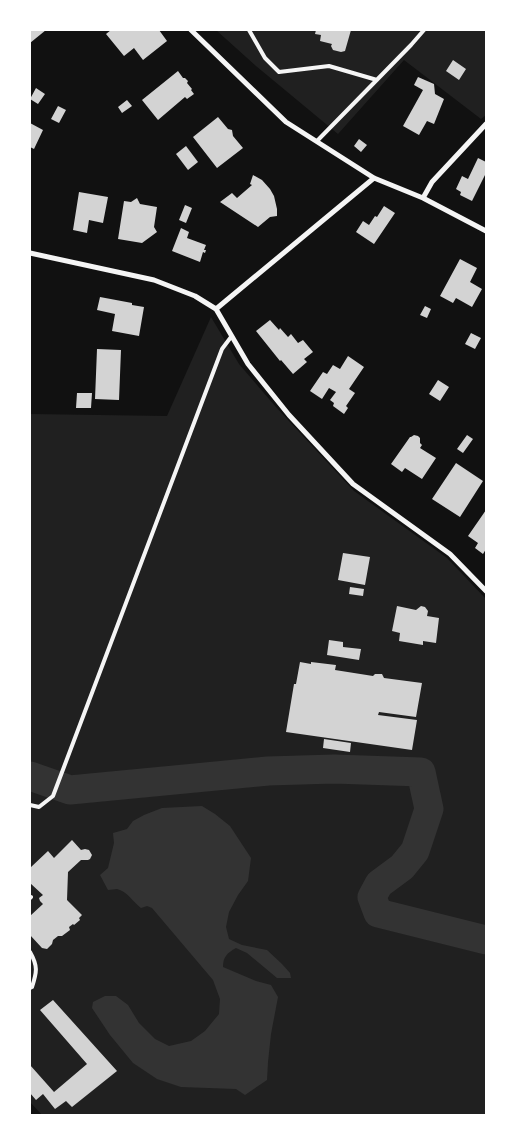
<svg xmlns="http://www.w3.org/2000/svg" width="516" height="1145" viewBox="0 0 516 1145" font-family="Figtree,sans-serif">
<rect width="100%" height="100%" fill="#111"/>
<!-- green -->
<path fill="#202020" d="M216 30H486V115L481 119 404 60 338 134 256 66Z
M211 317 239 364 275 406 354 491 447 558 486 599V1115H42L30 1102V414L167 416Z"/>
<!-- water -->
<path fill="#333" d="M202 806 215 814 230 826 251 858 248 881 238 895 229 912 226 927 229 939 242 945 267 950 282 964 290 973 291 978H277L247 953 236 948C227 953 223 957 223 967L256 981 271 985 278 997 271 1034 268 1062 267 1080 245 1095 236 1089 181 1087 157 1079 133 1063 110 1035 92 1008 93 1002 105 996H116L128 1005 139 1023 155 1039 169 1046 191 1041 205 1031 219 1014 220 999 213 980 152 908 147 906 141 908C133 902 127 891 117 889 114 889 111 890 108 890L100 875 108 868 114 843 113 833 127 829 133 821 144 815 162 808Z"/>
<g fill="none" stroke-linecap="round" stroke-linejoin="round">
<!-- river -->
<path stroke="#333" stroke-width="29" d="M30 776 70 790 268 771 334 769 421 772 429 809 415 851 402 867 379 884 372 897 378 913 486 940"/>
</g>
<!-- building -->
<path fill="#d3d3d3" d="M30 30H46L30 43Z
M111 30H159L167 41 143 60 134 48 124 56 106 34Z
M316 30H351L345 51 341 52 333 50 331 46 332 44 320 41 321 35 315 34Z
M453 60 466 69 459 80 446 71Z
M178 71 183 78H185L188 81 187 83 192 89 191 90 194 94 187 99 185 97 158 120 142 100Z
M418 77 434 84 435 94 444 99 434 124 427 121 419 135 403 126 423 90 414 85Z
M36 88 45 94 38 104 30 99Z
M127 100 132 106 122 113 118 107Z
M58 106 66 110 59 123 51 119Z
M218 117 228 129 232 130 233 136 243 148 217 168 193 137Z
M30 123 43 130 34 149 30 147Z
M359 139 367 145 361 152 354 146Z
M186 146 198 162 188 170 176 154Z
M478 158 486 162V173L472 201 460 195 461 192 456 189 462 176 468 179Z
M253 175 262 180 270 189 274 196 277 209V216L270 217 258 227 220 202 232 193 237 198 252 185 250 184Z
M79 192 108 197 103 223 89 220 87 233 73 230Z
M137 198 140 204 157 207 154 227 157 232 142 243 118 239 124 201 131 202Z
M185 205 192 208 186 223 179 220Z
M384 206 395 213 374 244 356 232 363 221 369 225 375 216 377 217Z
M181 228 189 232 187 238 206 245 204 250H206L205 253 203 252 200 262 172 251Z
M460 259 477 268 470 282 482 289 472 307 456 298 453 303 440 296Z
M100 297 132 303V305L144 307 139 336 112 331 115 314 97 310Z
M425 306 431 309 427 318 420 315Z
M270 320 279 330 280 328 288 337 291 334 298 343 303 340 313 352 304 359 307 362 293 374 281 360 280 361 256 331Z
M471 333 481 338 475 349 465 344Z
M97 349 121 350 119 400 95 399Z
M348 356 364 367 349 389 355 393 346 406 348 408 344 414 333 406 334 403 330 400 336 392 329 388 322 399 310 391 323 372 327 374 333 365 340 369Z
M438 380 449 387 440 401 429 394Z
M77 393H92L91 408H76Z
M414 435 418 436 420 438V443L422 445 420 448 436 458 422 479 405 468 402 472 391 464 410 437H411Z
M467 435 473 439 463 453 457 449Z
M456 463 483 481 460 517 432 499Z
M486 510V549L483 554 475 548 478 543 468 536Z
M343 553 370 557 365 585 338 580Z
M350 587 364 589 363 596 349 594Z
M397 606 416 610 421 606 425 607 428 611 427 616 439 618 436 643 423 641V645L399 641 400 633 392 631Z
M329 640 343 642V647L361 649 359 660 327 655Z
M300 662 311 664V662L336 665 335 670 373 676 375 674H382L384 678 422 683 416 717 379 712 378 715 417 720 412 750 286 732 294 684H296Z
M324 739 351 743 350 752 323 748Z
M72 840 81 850 85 849 89 850 92 855 90 859 88 860H81L68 872 67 900 82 915 79 918 80 920 74 925 73 924 69 927 70 930 62 936H58L53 940 52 944 47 949 42 948 30 935V916L43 904 40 901 39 898 43 895 30 883V868L48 851 54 858Z
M53 1000 117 1071 72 1107 66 1101 55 1109 43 1094 36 1100 30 1093V1065L54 1092 87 1064 40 1010Z"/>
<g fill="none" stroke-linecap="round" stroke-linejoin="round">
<!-- service -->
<path stroke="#f5f5f5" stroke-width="4" d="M249 30 265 58 279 72 329 66 377 80
M317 141 411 45 424 30
M30 805 39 807 53 796 222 349 231 337
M30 898 31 897
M30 952C38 966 37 972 32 987L30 988"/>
<!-- minor -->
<path stroke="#f5f5f5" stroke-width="5" d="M191 30 286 122 374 178 423 198 486 231
M423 198 432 182 486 124
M30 253 154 280 195 296 216 309 248 364 289 415 353 484 450 554 486 591
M216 309 374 178"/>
</g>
<!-- border -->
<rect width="516" height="1145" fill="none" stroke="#ffffff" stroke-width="62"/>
</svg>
